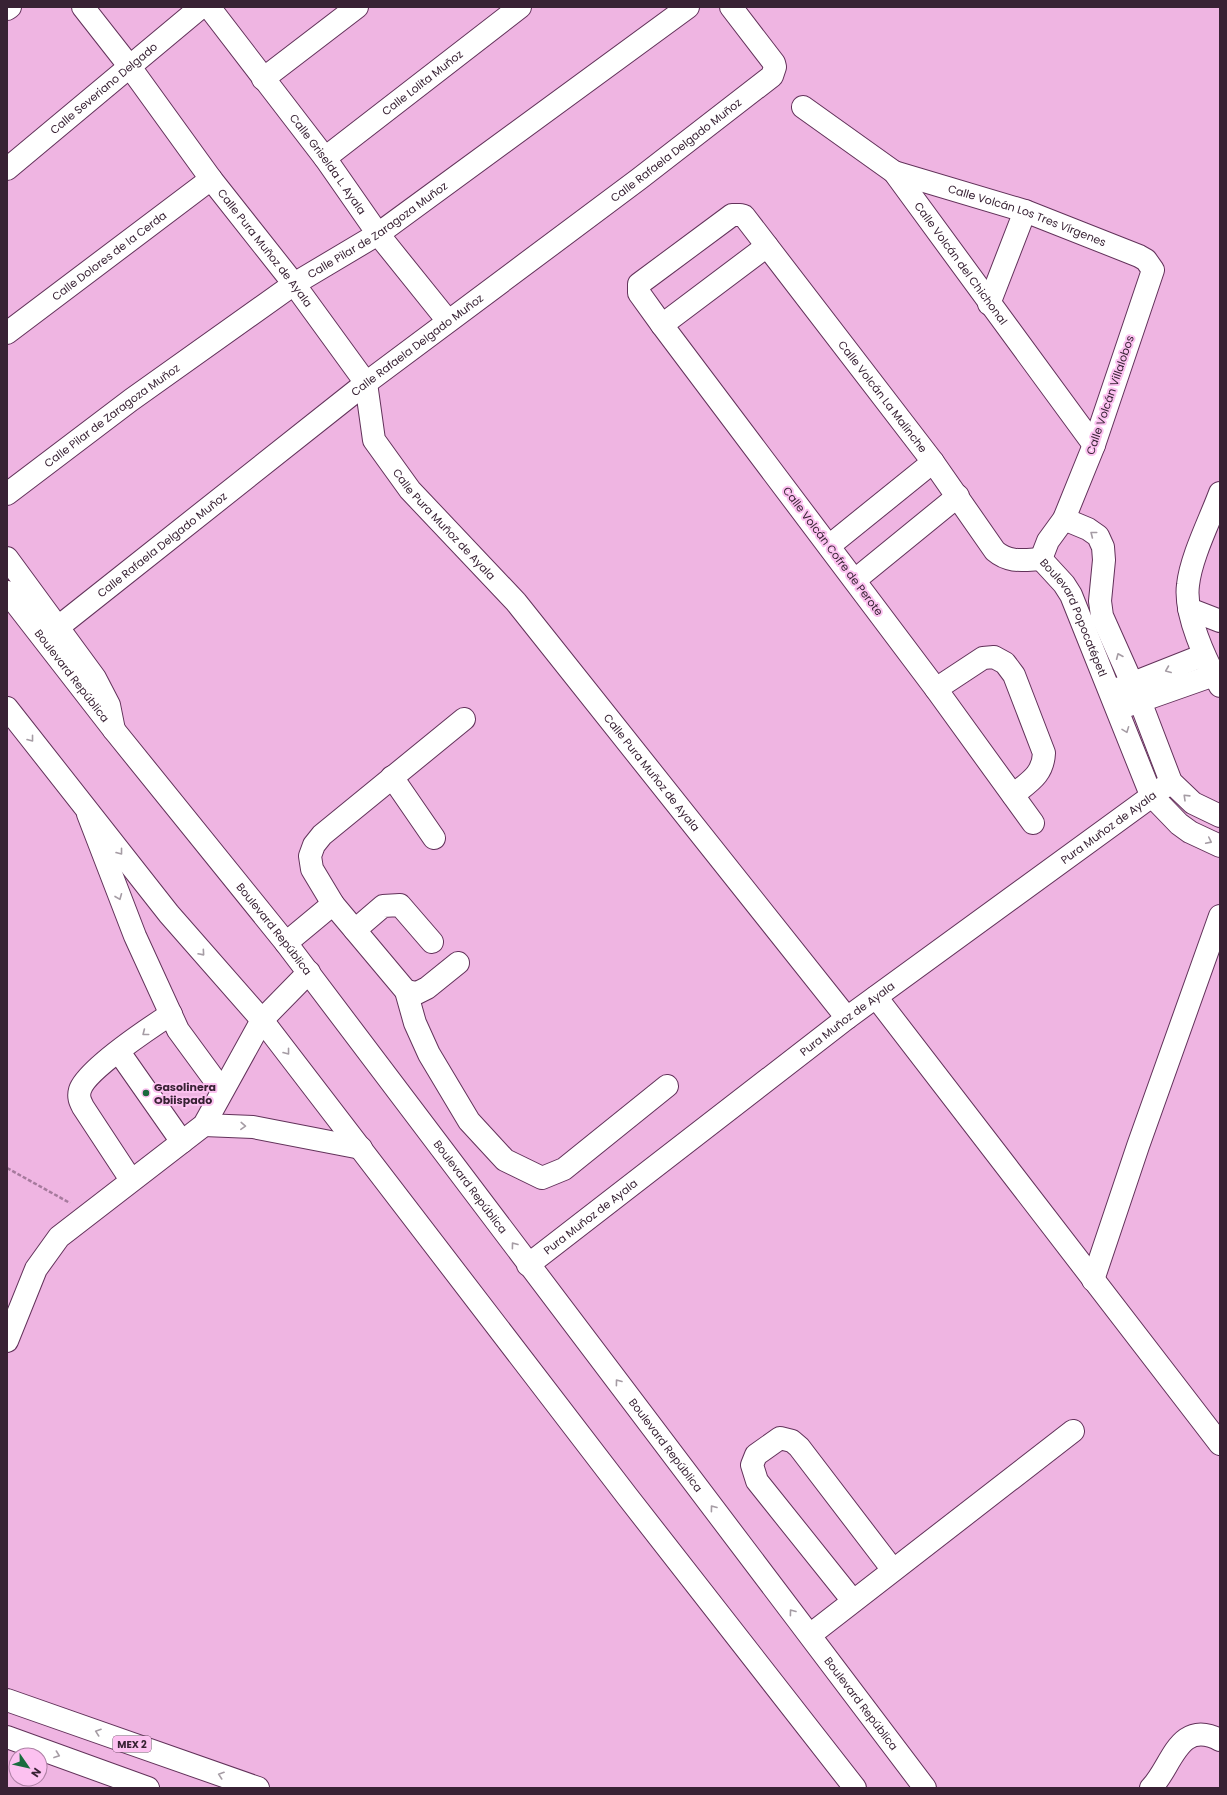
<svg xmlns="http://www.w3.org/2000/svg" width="1227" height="1795" viewBox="0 0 1227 1795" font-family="Poppins,sans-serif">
<rect width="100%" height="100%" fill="#efb5e2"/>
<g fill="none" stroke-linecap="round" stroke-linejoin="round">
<!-- minor casing -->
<g stroke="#62325a" stroke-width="24">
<g id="minor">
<path id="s1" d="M83 7 130 67 211 179 294 284 366 383 374 440 410 490 516 602 847 1018"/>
<path id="s2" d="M209 7 325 158 378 234 448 321"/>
<path d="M7 9 10 7"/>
<path d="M263 79 357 7"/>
<path id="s3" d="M803 107 894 172 1094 445"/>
<path id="s4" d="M325 158 520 7"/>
<path id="s5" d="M7 169 201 7"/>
<path id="s6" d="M894 172 1025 211 1139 256 1146 260 1153 270 1094 445 1064 519 1048 541 1041 559"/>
<path d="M989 304 1025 211"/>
<path d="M662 325 767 246"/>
<path id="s7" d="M7 333 211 179"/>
<path d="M1220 493C1210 520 1191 557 1188 585 1184 614 1206 661 1220 686"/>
<path id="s8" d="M7 494 131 400 294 284 378 234 688 7"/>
<path d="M1064 519 1088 529 1098 536 1103 547 1104 560 1100 601 1102 616 1140 701 1171 782 1193 803 1220 816"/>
<path d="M829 546 933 462"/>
<path d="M7 558 95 678 109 705 114 730"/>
<path id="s9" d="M1041 559 1064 584 1071 595 1151 795 1179 824 1190 832 1220 846"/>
<path d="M855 580 958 496"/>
<path d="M1189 609 1220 621"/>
<path id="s10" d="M57 628 366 383 639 179 772 76 775 67 774 63 731 7"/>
<path d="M936 689 983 658 994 657 1005 663 1014 675 1044 753C1043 775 1029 782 1013 795"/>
<path d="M1118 689 1204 655"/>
<path d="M1126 706 1214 675"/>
<path d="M464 719 322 835 314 845 310 856 312 869 333 904 406 991 415 1023 429 1054 469 1121 505 1160 542 1178 564 1169 667 1086"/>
<path d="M392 777 434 838"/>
<path d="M88 814 135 936 178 1030 222 1090"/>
<path id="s11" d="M1033 823 936 689 662 325 639 293V284L732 215H740L744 216 933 462 995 551C1009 563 1023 560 1041 559"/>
<path d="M355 930 383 906 400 905 432 942"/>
<path d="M286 943 333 904"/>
<path d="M406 991 417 993 427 988 458 963"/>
<path d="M876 997 1220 1444"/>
<path d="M119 1052 182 1142"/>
<path d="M131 1180 83 1107C80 1101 78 1097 80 1090 86 1070 151 1027 171 1014"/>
<path id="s12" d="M528 1265 847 1018 1171 782"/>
<path d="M1093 1280 1138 1146 1220 916"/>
<path d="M7 1341 36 1269 59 1237 204 1125 262 1020 309 972"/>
<path d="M853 1601 757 1481 752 1465 756 1455 780 1438 792 1441 799 1447 893 1570"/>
<path d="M810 1635 1073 1431"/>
<path d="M1151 1788C1172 1767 1178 1718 1220 1740"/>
</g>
</g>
<!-- major casing -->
<g stroke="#62325a" stroke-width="24">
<g id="major">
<path id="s13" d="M7 592 114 730 286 943 925 1788"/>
<path d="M7 708 169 914 262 1020 627 1496 855 1788"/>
<path d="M204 1125 253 1127 361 1148"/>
<path d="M7 1700 258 1788"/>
<path d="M7 1737 148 1788"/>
</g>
</g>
<!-- path -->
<path stroke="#a67a9d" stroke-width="2.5" stroke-dasharray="4 2" stroke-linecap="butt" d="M7 1168 70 1203"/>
<!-- minor -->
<use href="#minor" stroke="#fff" stroke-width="22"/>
<!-- major -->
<use href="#major" stroke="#fff" stroke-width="22"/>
</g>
<!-- one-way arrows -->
<defs><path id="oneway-chevron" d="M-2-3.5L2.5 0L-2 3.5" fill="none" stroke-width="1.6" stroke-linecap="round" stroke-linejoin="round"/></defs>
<g stroke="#a59ca4">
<use href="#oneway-chevron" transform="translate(1093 534) rotate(-142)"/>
<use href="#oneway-chevron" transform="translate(1119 656) rotate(-113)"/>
<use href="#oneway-chevron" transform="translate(1168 670) rotate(158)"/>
<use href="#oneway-chevron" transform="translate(1126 730) rotate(69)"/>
<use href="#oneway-chevron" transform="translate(31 739) rotate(52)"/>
<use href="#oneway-chevron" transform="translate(1186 797) rotate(-136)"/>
<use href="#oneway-chevron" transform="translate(1209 841) rotate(26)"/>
<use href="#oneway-chevron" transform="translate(120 852) rotate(52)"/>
<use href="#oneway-chevron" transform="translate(119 897) rotate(68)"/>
<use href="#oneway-chevron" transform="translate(202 953) rotate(49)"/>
<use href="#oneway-chevron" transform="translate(145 1033) rotate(142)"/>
<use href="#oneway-chevron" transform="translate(287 1052) rotate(52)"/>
<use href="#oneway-chevron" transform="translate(243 1126) rotate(3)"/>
<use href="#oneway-chevron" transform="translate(514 1245) rotate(-127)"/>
<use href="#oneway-chevron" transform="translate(618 1382) rotate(-127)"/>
<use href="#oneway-chevron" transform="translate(713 1508) rotate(-127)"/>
<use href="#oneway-chevron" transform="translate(792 1612) rotate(-127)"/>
<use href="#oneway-chevron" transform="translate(98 1732) rotate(-161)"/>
<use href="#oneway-chevron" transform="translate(57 1755) rotate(20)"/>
<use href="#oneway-chevron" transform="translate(221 1775) rotate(-161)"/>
</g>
<!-- markers -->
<circle fill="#196c3e" stroke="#fcc1f0" stroke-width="1.5" cx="146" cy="1093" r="4"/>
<g text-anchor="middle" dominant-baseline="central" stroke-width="4" stroke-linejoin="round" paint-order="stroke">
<!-- shield labels -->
<rect fill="#fcc1f0" stroke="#73526c" stroke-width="1" x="113" y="1736" width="38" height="16" rx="3"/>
<g font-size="10" font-weight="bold" fill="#382234">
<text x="132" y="1744">MEX 2</text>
</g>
<!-- street labels -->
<g font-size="11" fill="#382234" stroke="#fcc1f0">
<text stroke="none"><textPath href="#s4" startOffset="123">Calle Lolita Muñoz</textPath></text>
<text stroke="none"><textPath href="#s5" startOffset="126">Calle Severiano Delgado</textPath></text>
<text stroke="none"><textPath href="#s10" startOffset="782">Calle Rafaela Delgado Muñoz</textPath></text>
<text stroke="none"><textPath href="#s2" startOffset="197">Calle Griselda L. Ayala</textPath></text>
<text stroke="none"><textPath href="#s6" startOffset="140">Calle Volcán Los Tres Vírgenes</textPath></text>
<text stroke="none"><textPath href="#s8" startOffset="455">Calle Pilar de Zaragoza Muñoz</textPath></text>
<text stroke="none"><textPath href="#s1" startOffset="302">Calle Pura Muñoz de Ayala</textPath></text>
<text stroke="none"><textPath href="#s7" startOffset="128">Calle Dolores de la Cerda</textPath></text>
<text stroke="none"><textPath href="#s3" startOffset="225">Calle Volcán del Chichonal</textPath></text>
<text stroke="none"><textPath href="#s10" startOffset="458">Calle Rafaela Delgado Muñoz</textPath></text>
<text transform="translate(1110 395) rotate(-71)">Calle Volcán Villalobos</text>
<text stroke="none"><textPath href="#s11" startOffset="1025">Calle Volcán La Malinche</textPath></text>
<text stroke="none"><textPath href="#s8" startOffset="131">Calle Pilar de Zaragoza Muñoz</textPath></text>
<text stroke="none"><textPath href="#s1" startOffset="638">Calle Pura Muñoz de Ayala</textPath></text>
<text stroke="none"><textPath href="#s10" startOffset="134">Calle Rafaela Delgado Muñoz</textPath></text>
<text transform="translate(833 551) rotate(53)">Calle Volcán Cofre de Perote</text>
<text stroke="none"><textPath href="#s9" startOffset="68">Boulevard Popocatépetl</textPath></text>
<text stroke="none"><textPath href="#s13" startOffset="106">Boulevard República</textPath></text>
<text stroke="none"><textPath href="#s1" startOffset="962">Calle Pura Muñoz de Ayala</textPath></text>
<text stroke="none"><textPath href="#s12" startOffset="727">Pura Muñoz de Ayala</textPath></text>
<text stroke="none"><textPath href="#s13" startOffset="430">Boulevard República</textPath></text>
<text stroke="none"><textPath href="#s12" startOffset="403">Pura Muñoz de Ayala</textPath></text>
<text stroke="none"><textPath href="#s13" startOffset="754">Boulevard República</textPath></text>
<text stroke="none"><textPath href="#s12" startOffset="79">Pura Muñoz de Ayala</textPath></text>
<text stroke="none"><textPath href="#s13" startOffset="1078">Boulevard República</textPath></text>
<text stroke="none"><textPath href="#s13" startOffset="1402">Boulevard República</textPath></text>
</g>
<!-- poi labels -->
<g font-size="11" font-weight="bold" fill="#382234" stroke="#fcc1f0" text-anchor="start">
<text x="154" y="1087">Gasolinera<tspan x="154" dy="13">Obiispado</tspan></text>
</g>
</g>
<!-- border -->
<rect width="1227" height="1795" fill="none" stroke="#382234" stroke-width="16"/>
<!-- north arrow -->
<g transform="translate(28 1767) rotate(124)"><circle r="19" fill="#fcc1f0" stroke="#ae81a5"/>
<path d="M0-3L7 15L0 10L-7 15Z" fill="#196c3e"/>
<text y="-6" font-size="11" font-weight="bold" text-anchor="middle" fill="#382234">N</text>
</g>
</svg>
